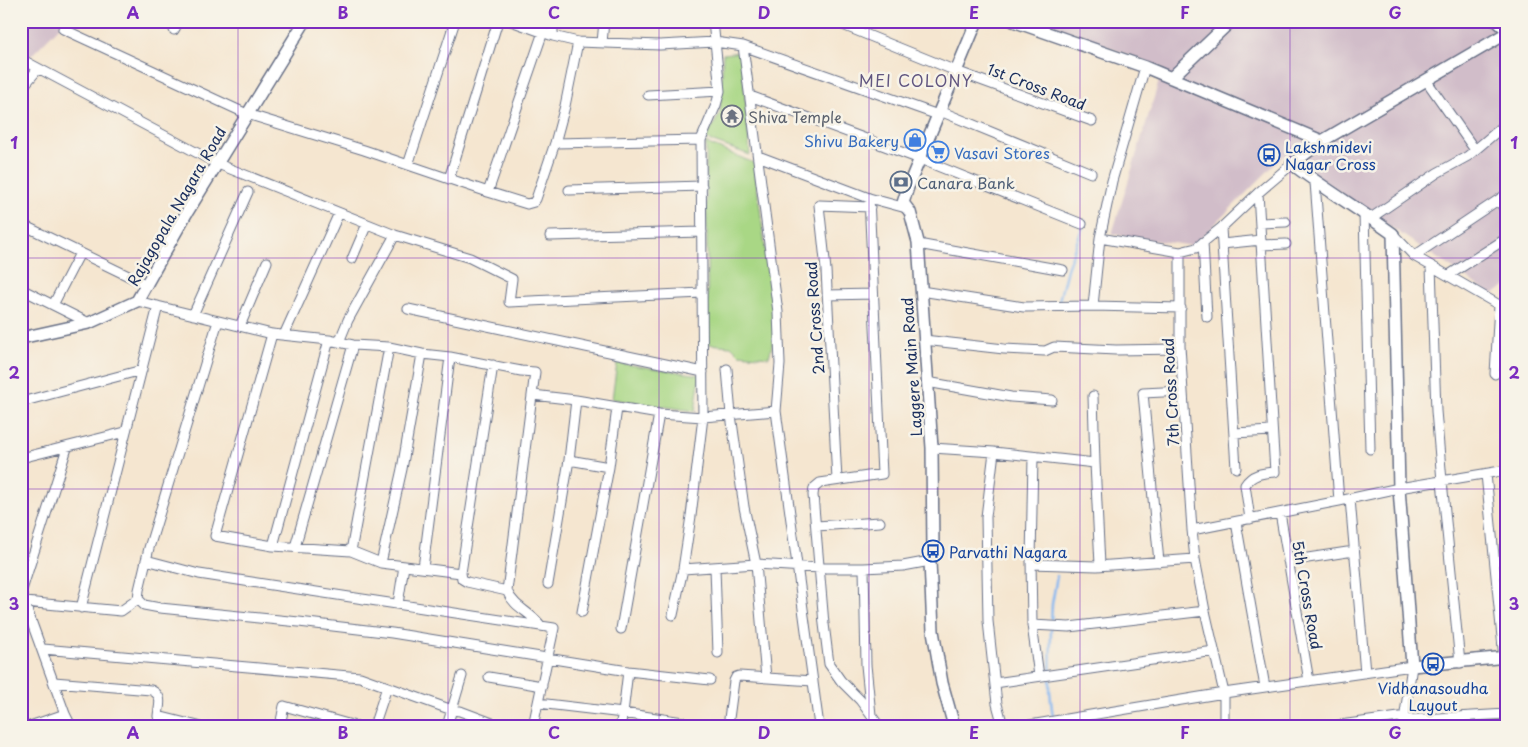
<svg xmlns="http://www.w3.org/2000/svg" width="1528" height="747" viewBox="0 0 1528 747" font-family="'Playpen Sans',sans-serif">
<rect width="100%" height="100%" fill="#f7f3e8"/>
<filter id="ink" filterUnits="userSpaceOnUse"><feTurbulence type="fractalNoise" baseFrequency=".02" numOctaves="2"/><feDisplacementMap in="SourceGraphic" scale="10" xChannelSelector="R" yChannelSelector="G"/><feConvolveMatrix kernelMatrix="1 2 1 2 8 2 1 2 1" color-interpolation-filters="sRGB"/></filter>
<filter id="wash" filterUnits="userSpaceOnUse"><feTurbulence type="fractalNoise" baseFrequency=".0096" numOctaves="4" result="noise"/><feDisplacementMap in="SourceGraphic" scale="20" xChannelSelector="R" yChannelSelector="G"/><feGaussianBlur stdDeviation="1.12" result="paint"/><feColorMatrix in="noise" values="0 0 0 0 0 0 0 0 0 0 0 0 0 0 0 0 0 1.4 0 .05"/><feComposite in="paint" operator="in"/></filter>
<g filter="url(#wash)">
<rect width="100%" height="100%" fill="#f5e6d0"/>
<!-- industrial -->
<path fill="#d1bdc9" d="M21 21H65L21 66Z
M1041 21H1507V285L1492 295 1284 155 1193 246 1112 234 1163 68Z"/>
<!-- green -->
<path fill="#a9d785" stroke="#628372" d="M741 52 750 155 705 139 720 114 723 54Z
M706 143 754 163 776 330 769 357 739 354 731 346 708 344Z
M617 363 700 375 695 411 612 399Z"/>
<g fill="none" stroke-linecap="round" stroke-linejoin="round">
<!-- stream -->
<path stroke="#83b7f1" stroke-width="2.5" d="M1059 301 1067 269 1085 221
M1051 624 1052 604 1057 576
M1051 629 1050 691 1053 719"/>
</g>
</g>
<g filter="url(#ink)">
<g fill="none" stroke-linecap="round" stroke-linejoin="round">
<!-- minor casing -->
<g stroke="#676f86" stroke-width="11">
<path id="minor" d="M511 21 553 36 578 42 660 45 715 42 743 46 938 115
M713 21 720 91 716 105 701 140 703 417 691 516 683 569 756 564 820 568H864L903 566 930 561
M833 21 956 71 1092 121
M63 29 247 114 364 150 488 192 527 204 534 202 536 199 555 143 565 106 578 42
M174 30 179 21
M553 36V21
M602 43 604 21
M743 46 778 312 780 364 776 411 819 726
M21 59 218 164 395 235 470 258 512 279 509 302 702 293
M1426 80 1475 150
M21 89 38 69
M648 95 720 91
M750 96 920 159 1082 224
M940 111 1091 173
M555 143 701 140
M758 156 869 198 906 208
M408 165 455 21
M449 179 498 21
M1315 182 1339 501
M569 190 702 186
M488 192 543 32
M869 198 882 474 820 483 814 488 813 495 824 624 829 664 841 681 860 700 879 726
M1498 200 1507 212
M1364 213 1370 449
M1371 218 1437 173 1468 156 1507 123
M1260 223 1286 222
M21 224 147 285
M1221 228 1236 468
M1393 234 1414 256 1499 305 1507 303
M550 236 702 232
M1100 238 1180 252 1196 248 1221 228 1258 193 1292 164
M1203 242 1207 317
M918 244 1063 270
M1222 244 1261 240
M1261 245 1286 244
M1180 252V346L1192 530 1195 559 1205 611 1224 693V726
M1414 256 1507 194
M352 259 367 224
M1431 266 1436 411 1442 481 1460 663
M1449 275 1507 238
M21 289 89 323
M921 291 1024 307 1093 306 1181 308
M827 295 873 294
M137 301 272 334 329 340 353 345 389 347 422 354 450 357 521 371 535 372 507 591
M53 305 80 253
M1093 306 1100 238 1112 181 1145 67
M408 309 703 372
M193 315 248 192
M240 326 267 262
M272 334 215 536 273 546 351 551 381 563 461 573
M284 335 339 213
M924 340 1004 349 1045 351 1054 347 1116 350 1180 349
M339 342 348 320 395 235
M493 365 461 573 462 579 467 582 507 591C514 608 531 612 541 626
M727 369 731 415 744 507 756 564 766 678
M1495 374 1499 305
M927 382 1011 397 1052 400
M533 395 576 400 659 414 703 417 776 411
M1093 396 1095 463 1100 565
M21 402 142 370
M1234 433 1272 431
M67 448 21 593 65 714 71 726
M932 448 994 452 1095 463
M994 452 986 517 988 621 997 704 1003 726
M1033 457 1031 560 1032 625 1039 676
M21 458 125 432
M569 460 609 467
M1486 474 1504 658
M837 480 826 270 819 205 870 207
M1350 499 1365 673
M1280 513 1309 681
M1250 519 1245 485C1252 474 1262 473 1275 472L1258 193
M1236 522 1265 687
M816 526 880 522
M1192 530 1339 501 1399 488 1507 470
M273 546 329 340
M295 547 353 345
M351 551 389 347
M146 560 199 574 554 628 533 726
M1288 561 1354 551
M1159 562 1143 393 1183 391
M381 563 402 469 422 354
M1031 564 1097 566 1195 559
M423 568 450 357
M715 568 718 653
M864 568 866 665 871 715
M548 584 569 460 576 400
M138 599 144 605 160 608 299 622 392 633 628 671 710 680
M138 599 139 590 149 548 218 321
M25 602 121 611 138 599
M398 604 404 566
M81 608 158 306
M582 612 609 467 617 408
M673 615 683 569
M1032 625 1069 627 1205 611
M621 629 659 414
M43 649 360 677 452 710 460 711 500 726
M489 677 542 686
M54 682 151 690C164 696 159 705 158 716L198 726
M995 683 1214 651
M538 703 623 713 683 722
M30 726 65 714
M280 726 284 706 355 726
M374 726 387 687
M447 726 462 676
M620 726 623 713 628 671
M728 726 734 681 736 677 739 676 813 681
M1024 726 1224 693 1412 666 1404 720 1405 726
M1333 726 1399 717 1404 720 1507 714"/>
</g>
<!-- tertiary casing -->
<g stroke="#676f86" stroke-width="14">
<path id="tertiary" d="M1013 21 1145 67 1322 141
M1497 21 1507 30
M1507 33 1322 141 1292 164C1325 189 1360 210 1393 234L1399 488 1412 666 1507 657
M1171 78 1231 21
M21 338 89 323 137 301 186 214 305 21
M954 726 942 683 933 631 930 561 933 551 932 448 918 242 910 212 903 203 908 187 977 21"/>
</g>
<!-- minor -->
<use href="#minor" stroke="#fff" stroke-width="9"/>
<!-- tertiary -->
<use href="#tertiary" stroke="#fff" stroke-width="11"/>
</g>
</g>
<!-- grid -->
<path fill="none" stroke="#7b2cbf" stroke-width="1" stroke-opacity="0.55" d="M238 21V726M448 21V726M659 21V726M869 21V726M1080 21V726M1290 21V726M21 258H1507M21 489H1507"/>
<!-- icons -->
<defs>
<g id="temple-ring" transform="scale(1.125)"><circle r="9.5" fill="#f7f3e8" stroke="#6b7280" stroke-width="1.5"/><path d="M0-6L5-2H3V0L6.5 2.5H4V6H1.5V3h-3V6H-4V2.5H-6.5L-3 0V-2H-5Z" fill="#6b7280"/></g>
<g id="shop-ring" transform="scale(1.125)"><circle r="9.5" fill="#f7f3e8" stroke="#3f7fe0" stroke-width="1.5"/><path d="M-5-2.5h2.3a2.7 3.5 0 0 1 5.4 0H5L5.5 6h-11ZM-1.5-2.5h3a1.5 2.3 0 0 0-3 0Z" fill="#3f7fe0"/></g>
<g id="supermarket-ring" transform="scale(1.125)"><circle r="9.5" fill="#f7f3e8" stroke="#3f7fe0" stroke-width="1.5"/><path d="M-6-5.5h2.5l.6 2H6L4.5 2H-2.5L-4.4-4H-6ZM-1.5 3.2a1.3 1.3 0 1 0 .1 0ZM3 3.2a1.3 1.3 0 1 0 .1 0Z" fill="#3f7fe0"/></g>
<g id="bus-ring" transform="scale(1.125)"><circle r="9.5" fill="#f7f3e8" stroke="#1a4fb4" stroke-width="1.5"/><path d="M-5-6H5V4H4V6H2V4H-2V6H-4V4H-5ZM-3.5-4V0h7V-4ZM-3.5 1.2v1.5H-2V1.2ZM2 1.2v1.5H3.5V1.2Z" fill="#1a4fb4"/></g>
<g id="bank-ring" transform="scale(1.125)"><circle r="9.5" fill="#f7f3e8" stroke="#5c6f8a" stroke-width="1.5"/><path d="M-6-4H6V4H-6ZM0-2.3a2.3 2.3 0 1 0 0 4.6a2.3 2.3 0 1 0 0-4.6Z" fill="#5c6f8a"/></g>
</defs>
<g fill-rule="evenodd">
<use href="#temple-ring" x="732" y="116"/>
<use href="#shop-ring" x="915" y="140"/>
<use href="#supermarket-ring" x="938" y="152"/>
<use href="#bus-ring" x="1269" y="155"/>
<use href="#bank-ring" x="901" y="182"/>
<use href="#bus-ring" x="933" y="551"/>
<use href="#bus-ring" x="1433" y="664"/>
</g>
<g text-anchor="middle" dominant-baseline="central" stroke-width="5" stroke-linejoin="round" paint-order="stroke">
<!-- street labels -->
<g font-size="15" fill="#1b2f5e" stroke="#f7f3e8">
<text transform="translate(1037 86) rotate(21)">1st Cross Road</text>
<text transform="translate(176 206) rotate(-60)">Rajagopala Nagara Road</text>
<text transform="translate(814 318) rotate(-94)">2nd Cross Road</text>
<text transform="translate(911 367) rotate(-94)">Laggere Main Road</text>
<text transform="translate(1170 392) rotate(-93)">7th Cross Road</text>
<text transform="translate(1308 595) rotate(80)">5th Cross Road</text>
</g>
<!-- worship labels -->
<g font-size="15" fill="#5b616d" stroke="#f7f3e8" text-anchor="start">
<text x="748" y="116">Shiva Temple</text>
</g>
<!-- shop labels -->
<g font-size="15" fill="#366cbe" stroke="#f7f3e8" text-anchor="end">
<text x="899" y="140">Shivu Bakery</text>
<text x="954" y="152" text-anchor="start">Vasavi Stores</text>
</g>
<!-- transit labels -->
<g font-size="15" fill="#164399" stroke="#f7f3e8" text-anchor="start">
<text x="1285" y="146">Lakshmidevi<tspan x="1285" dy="17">Nagar Cross</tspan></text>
<text x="949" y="551">Parvathi Nagara</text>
<text x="1433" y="687" text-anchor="middle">Vidhanasoudha<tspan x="1433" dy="17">Layout</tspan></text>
</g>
<!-- service labels -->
<g font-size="15" fill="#4e5e75" stroke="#f7f3e8" text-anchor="start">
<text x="917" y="182">Canara Bank</text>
</g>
<!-- neighbourhood labels -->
<g font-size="16" letter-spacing="1" fill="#615680" stroke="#f7f3e8">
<text x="916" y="80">MEI COLONY</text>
</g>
</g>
<!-- margin -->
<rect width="1528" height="747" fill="none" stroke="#f7f3e8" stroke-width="55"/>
<rect x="28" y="28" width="1472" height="692" fill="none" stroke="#7b2cbf" stroke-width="2"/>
<g font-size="16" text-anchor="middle" font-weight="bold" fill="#7b2cbf">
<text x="133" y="19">A</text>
<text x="343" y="19">B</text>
<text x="554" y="19">C</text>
<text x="764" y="19">D</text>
<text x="974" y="19">E</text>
<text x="1185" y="19">F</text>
<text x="1395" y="19">G</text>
<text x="14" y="149">1</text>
<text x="1514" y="149">1</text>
<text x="14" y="379">2</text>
<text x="1514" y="379">2</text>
<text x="14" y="610">3</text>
<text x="1514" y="610">3</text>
<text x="133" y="739">A</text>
<text x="343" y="739">B</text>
<text x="554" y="739">C</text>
<text x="764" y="739">D</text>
<text x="974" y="739">E</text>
<text x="1185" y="739">F</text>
<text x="1395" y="739">G</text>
</g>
</svg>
